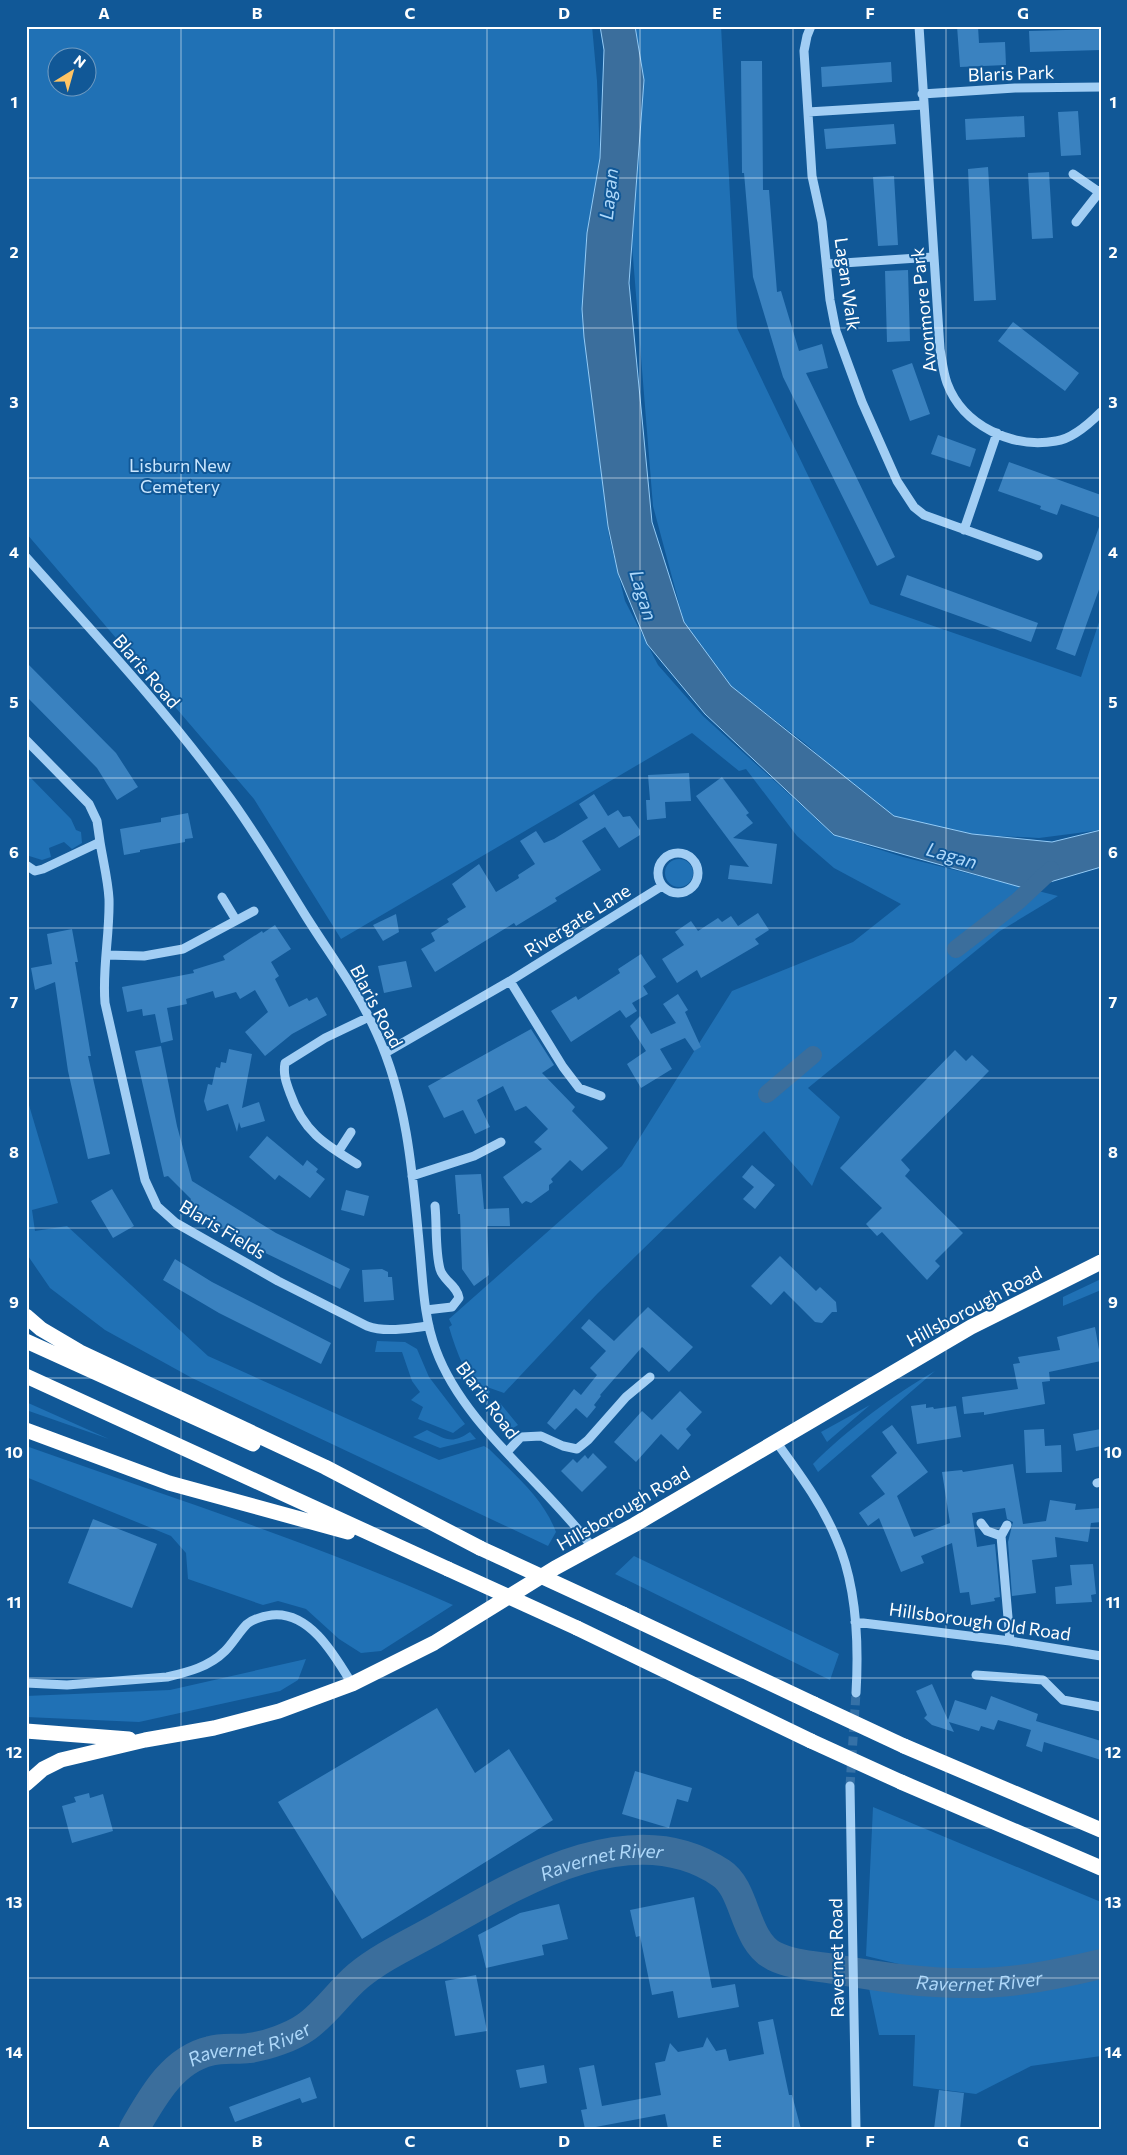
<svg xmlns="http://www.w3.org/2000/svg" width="1127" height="2155" viewBox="0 0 1127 2155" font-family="Commissioner,sans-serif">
<rect width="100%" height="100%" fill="#115897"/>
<!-- green -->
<path fill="#2071b5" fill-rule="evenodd" d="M26 26H592L597 81 600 158 587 233 582 317 609 536 625 601 658 665 703 716 834 835 903 857 1058 896 1000 931 808 1088 840 1117 812 1186 764 1131 597 1294 504 1393 487 1387 490 1392 485 1399C466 1377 457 1354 449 1327L452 1325 449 1319 622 1166 732 991 853 942 901 904 834 868 797 836 746 769 739 771 692 733 341 939 254 799 26 533ZM58 58H88V88H58Z
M635 26H721L737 328 870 604 1081 677 1101 616V830L1039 838 978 835 889 818 806 744 724 681 684 622 653 506 632 245 644 78Z
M26 768 28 775 71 819 76 830 81 832 82 843 72 849 64 842 49 848 51 857 42 860 26 855 29 845 26 842Z
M665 873a14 14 0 1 1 28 0a14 14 0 1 1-28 0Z
M26 1095 58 1203 32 1210 35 1231 67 1226 208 1356 439 1460 484 1446 489 1449C515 1475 543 1498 556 1532L548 1546 192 1378 105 1330 50 1288 26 1253Z
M1101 1279V1290L1063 1306V1297Z
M377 1341 405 1342 417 1349 429 1377 465 1424 453 1433 418 1419 423 1407 411 1400 420 1392 412 1381 402 1352H375Z
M935 1371 818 1472 813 1464C845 1431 895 1394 935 1371Z
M26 1402 109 1439 26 1410Z
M500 1403 518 1425 510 1430 495 1411Z
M870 1405 827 1442 821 1432Z
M427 1430C446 1439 451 1445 470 1432L476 1439 440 1448 413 1437Z
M26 1446C169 1497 315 1543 453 1605L381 1651 361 1653 339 1639 306 1609 278 1601 263 1605 188 1579 186 1553 171 1536 26 1477Z
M634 1556 839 1654 830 1680 615 1574Z
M306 1659 298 1680 280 1691 139 1722 26 1717V1696L170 1690Z
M873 1807 1101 1902V2056L1031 2066 976 2094 913 2086 915 2035H879L869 1988C916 1987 966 2000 1013 1993L1004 1973 907 1966 866 1956Z"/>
<!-- water -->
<path fill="#3b6e9c" stroke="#93cbf7" d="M600 26H635L644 80 629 283 652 522 684 622 731 686 894 816 972 834 1052 842 1101 830V867L1033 887H1020L834 835 705 714 647 644 618 573 608 526 584 337 582 309 587 233 600 158 604 50Z"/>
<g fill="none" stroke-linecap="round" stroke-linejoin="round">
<!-- canal -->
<path stroke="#3b6e9c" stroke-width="18" d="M956 949 1018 901 1051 870
M767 1094 813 1055"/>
<!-- river -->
<path stroke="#3b6e9c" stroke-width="30" id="s1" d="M134 2129C152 2098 172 2060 210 2051 223 2047 236 2050 249 2048 266 2046 292 2037 306 2027 326 2013 340 1991 358 1976 382 1956 414 1942 440 1927 519 1882 633 1813 721 1873 746 1889 744 1941 774 1956 792 1965 815 1966 834 1969 880 1977 927 1984 974 1983 1016 1983 1059 1974 1101 1964"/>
</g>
<!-- building -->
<path fill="#3a82c0" d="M957 26H978L979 43 1005 42 1006 65 960 67Z
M1101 29V50L1030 52 1029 31Z
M741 61H762L763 190H769L777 292 781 291 799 351 822 344 828 368 806 373 895 557 877 566 783 377 753 277 744 173H742Z
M891 62 892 82 822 87 821 67Z
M1078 111 1081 155 1061 156 1058 112Z
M1024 116 1025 137 966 140 965 119Z
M894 124 896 144 826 149 824 129Z
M988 167 996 300 974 301 968 169Z
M1049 172 1053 238 1032 239 1028 173Z
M894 176 898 245 878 246 873 177Z
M908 270 910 341 887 342 885 271Z
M1013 322 1079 373 1065 391 998 341Z
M912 363 930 414 910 421 892 370Z
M938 435 976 449 970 467 931 454Z
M1009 462 1101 495V518L1061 504 1057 515 1040 509 1041 506 998 491Z
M1099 527H1101V584L1075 656 1056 649Z
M907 575 1038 623 1031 642 900 595Z
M26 662 116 753 138 787 117 800 97 768 26 696Z
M689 773 691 801 665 802 666 818 647 820 646 800H650L648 775Z
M722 777 749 813 746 815 753 823 733 838 777 844 772 884 728 879 730 865 749 867 696 796Z
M594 794 608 816 618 810 623 817 630 816 640 830V835L619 848 605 827 582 841 601 870 555 898 557 901 516 926 514 923 435 972 421 949 435 941 431 933 449 922 447 919 466 907 452 884 479 864 496 892 519 878 518 875 535 864 520 841 536 831 544 843 554 839 588 818 579 804Z
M188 813 193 838 185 839V842L140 850V852L124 855 120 829 161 822V818Z
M758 913 769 930 755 939 759 944 701 978 697 970 677 983 662 959 684 945 675 932 691 921 698 931 718 918 722 922 731 916 738 926Z
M396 914 399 932 383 941 373 925Z
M275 925 291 949 271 962 279 976 275 979 289 1007 307 998 309 1001 317 997 327 1015 292 1034 265 1056 245 1032 268 1012 255 990 240 999 236 992 215 998 213 991 186 999 187 1004 167 1008 173 1040 161 1043 155 1014 143 1016 142 1009 127 1012 122 987 194 973 193 970 225 960 223 956 262 931 263 933Z
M72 929 78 962H75L91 1056H88L110 1154 88 1159 68 1071 55 982 35 990 31 968 52 964 47 934Z
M641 954 656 977 643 986 648 994 632 1003 637 1011 626 1018 620 1010 571 1042 551 1011 576 996 578 1000 620 973 618 969Z
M406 961 412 987 384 993 378 966Z
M678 994 688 1010 685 1012 701 1047 694 1051 685 1038 660 1049 672 1069 641 1088 627 1064 646 1051 630 1026 640 1016 651 1034 676 1023 663 1004Z
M531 1029 554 1065 542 1073 575 1107 572 1111 608 1148 582 1171 570 1160 551 1179 553 1182 549 1185V1190L531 1203 526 1201 522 1204 503 1177 542 1149 534 1142 548 1129 526 1106 515 1111 503 1086 477 1100 490 1127 475 1134 463 1110 444 1118 428 1086Z
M161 1046 177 1126 192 1181 276 1233 350 1269 340 1289 255 1248 227 1232 228 1230 188 1206 191 1199 168 1176 164 1177 135 1051Z
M229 1049 252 1054 242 1108 259 1102 265 1121 241 1128 239 1122 237 1132 228 1104 207 1111 204 1101 208 1084 212 1085 216 1067 220 1068 221 1062 226 1063Z
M955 1050 966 1061 972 1055 989 1071 901 1160 910 1170 905 1176 963 1233 935 1261 940 1266 927 1280 882 1232 877 1236 866 1224 882 1208 840 1168Z
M267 1136 303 1166 307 1160 318 1169 316 1172 325 1179 310 1198 279 1175 275 1180 249 1157Z
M752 1165 775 1185 755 1209 743 1199 754 1187 742 1177Z
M481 1174 484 1209 509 1208 510 1226H487L489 1275 474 1286 462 1269 460 1214H458L455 1175Z
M112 1189 134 1226 113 1238 91 1201Z
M346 1190 369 1196 364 1216 341 1210Z
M780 1256 816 1291 820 1287 836 1302 837 1312H832L822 1323 815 1322 784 1291 771 1305 751 1286Z
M175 1259 212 1282 331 1343 321 1364 219 1313 163 1280Z
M382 1269 388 1272V1277H392L394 1300 364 1302 362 1270Z
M648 1307 693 1347 669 1372 642 1347 600 1395 601 1396 594 1405 596 1407 587 1418 576 1408 555 1430 547 1423 574 1389 581 1395 597 1375 590 1368 606 1351 581 1328 589 1319 614 1341Z
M1095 1327 1101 1361 1049 1372 1050 1381 1042 1382 1045 1404 984 1415V1412L964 1414 962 1397 1018 1389 1013 1364 1020 1363 1018 1357 1060 1350 1057 1337Z
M680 1391 702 1412 686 1429 691 1435 678 1450 661 1434 636 1462 614 1442 642 1411 652 1420Z
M926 1404V1408L933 1407 934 1409 956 1406 961 1437 917 1444 911 1406Z
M892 1425 928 1472 897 1496 914 1537 950 1523 942 1472 962 1470 963 1472 1013 1464 1023 1524 1046 1521 1050 1500 1076 1504 1075 1510 1101 1508V1522L1091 1523 1088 1542 1055 1537 1057 1557 1032 1560 1036 1593 1012 1596 1008 1542 1013 1522 1007 1519 1005 1508 972 1513 977 1547 995 1544 1000 1597 994 1598 995 1601 971 1605 969 1592 960 1593 952 1543 921 1556 924 1563 901 1572 879 1518 868 1526 859 1513 885 1494 871 1476 897 1453 882 1432Z
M1044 1429 1045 1446 1061 1445 1062 1472 1026 1473 1024 1430Z
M1101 1429V1446L1076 1451 1073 1434Z
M593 1453 607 1467 582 1492 561 1471 573 1459 577 1463 585 1455 588 1459Z
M93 1519 157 1544 132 1608 68 1583Z
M1093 1564 1096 1594 1091 1595 1092 1602 1056 1604 1055 1587 1072 1585 1070 1565Z
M932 1684 948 1720 955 1700 986 1710 991 1696 1038 1714 1036 1721 1101 1741V1760L1044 1742 1042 1752 1026 1746 1031 1730 998 1720 994 1730 981 1726 979 1731 949 1722 954 1732 932 1725 924 1718 927 1715 916 1691Z
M437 1708 475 1773 509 1749 553 1820 362 1939 278 1802Z
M635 1771 692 1788 688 1802 677 1799 669 1828 622 1814Z
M89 1793 90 1798 103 1794 113 1831 72 1843 62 1806 76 1802 74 1797Z
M694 1897 712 1988 735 1984 739 2007 678 2018 673 1991 652 1995 640 1936 636 1937 630 1910Z
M559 1904 568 1939 542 1945 544 1955 486 1968 478 1935 520 1913Z
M476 1975 487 2031 455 2036 445 1981Z
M773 2019 789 2095H792L801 2129H668L665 2114 585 2129 581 2110 587 2109 579 2068 594 2065 602 2106 661 2095 655 2063 665 2061 670 2043 678 2052 703 2047 707 2037 716 2051 726 2049 729 2061 764 2054 758 2022Z
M544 2065 547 2083 520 2088 516 2070Z
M310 2077 317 2098 302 2103 300 2098 235 2122 229 2107Z
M939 2090 964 2093 960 2129H934Z"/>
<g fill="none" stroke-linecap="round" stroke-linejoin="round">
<!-- minor-tunnel -->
<path stroke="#3571a7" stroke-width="9" stroke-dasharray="9 4.5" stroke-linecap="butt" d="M850 1786 856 1693"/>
<!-- minor -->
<path stroke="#a2cef4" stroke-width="9" d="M811 26 807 36 804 51 812 176 822 222 830 300 836 331 862 402 897 481 914 507 924 515 1038 556
M919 26 940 349C942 360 943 372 947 383 963 426 1013 449 1056 441 1072 439 1090 423 1101 412
M922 94 1015 88 1101 87
M808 112 923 105
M1073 174 1099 192
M1076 222 1101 190
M828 264 933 257
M964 530 997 433
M26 557C94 633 164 708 224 790 255 831 280 875 307 918 331 956 359 993 377 1034 408 1102 413 1178 420 1252 423 1284 424 1319 436 1350 464 1426 544 1482 592 1547
M26 740 89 804 97 821 100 842 43 869 35 871 26 865
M100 842C103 861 108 880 109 899 110 934 102 968 105 1003L145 1180 157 1206 176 1223 278 1281 367 1326C386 1333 408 1328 429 1326
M658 873a20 20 0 1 1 40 0a20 20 0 1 1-40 0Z
M222 897 236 920
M106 955 144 956 183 949 254 911
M510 981 563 1067 579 1088 601 1096
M385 1053 510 981 662 886
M338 1152 351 1132
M357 1164C324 1144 303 1131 290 1093 286 1082 283 1074 285 1063L325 1038 369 1017
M412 1176 474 1156 501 1142
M426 1310 452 1307 459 1298C457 1285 443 1281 440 1269 435 1250 437 1226 435 1206
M775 1440C798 1472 821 1502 836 1538 857 1585 859 1642 856 1693
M507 1452 521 1437 541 1436 563 1446 577 1449 588 1440 626 1397 650 1377
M1097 1483 1101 1482
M981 1523 987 1531 1001 1536 1010 1641
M1001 1536 1007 1525
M855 1622 1010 1641 1101 1656
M976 1675 1043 1680 1063 1700 1101 1707
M26 1683 67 1685 167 1677C188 1672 209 1667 225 1651 233 1643 239 1632 247 1624 255 1618 263 1616 272 1615 310 1611 335 1656 352 1684
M850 1786 856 2129"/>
<!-- highway -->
<path stroke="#fff" stroke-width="15" d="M26 1316 41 1329 80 1352 325 1467 480 1548
M26 1341 253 1444
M26 1376 448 1569
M26 1430 169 1483 348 1532
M623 1614 814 1704
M577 1628 811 1741
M26 1731 129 1739
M904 1746 1101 1830
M901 1782 1101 1868
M26 1784 43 1769 61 1760 145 1740 214 1728 279 1711 352 1684 434 1643 555 1568 634 1525 971 1327 1101 1262"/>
<!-- highway-bridge -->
<path stroke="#fff" stroke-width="15" d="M480 1548 623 1614
M448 1569 577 1628
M814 1704 904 1746
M811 1741 901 1782"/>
</g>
<!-- grid -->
<path fill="none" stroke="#fff" stroke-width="1" stroke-opacity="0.55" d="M181 26V2129M334 26V2129M487 26V2129M640 26V2129M793 26V2129M946 26V2129M26 178H1101M26 328H1101M26 478H1101M26 628H1101M26 778H1101M26 928H1101M26 1078H1101M26 1228H1101M26 1378H1101M26 1528H1101M26 1678H1101M26 1828H1101M26 1978H1101"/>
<g text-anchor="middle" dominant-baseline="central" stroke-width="4" stroke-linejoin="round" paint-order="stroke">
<!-- street labels -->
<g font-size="18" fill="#fff" stroke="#115897">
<text transform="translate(1011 73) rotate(-2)">Blaris Park</text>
<text transform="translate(848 284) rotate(82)">Lagan Walk</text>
<text transform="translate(923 310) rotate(-96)">Avonmore Park</text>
<text transform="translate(147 671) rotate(49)">Blaris Road</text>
<text transform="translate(577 920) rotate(-32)">Rivergate Lane</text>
<text transform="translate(377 1006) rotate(62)">Blaris Road</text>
<text transform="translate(223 1229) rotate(31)">Blaris Fields</text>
<text transform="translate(974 1306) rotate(-28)">Hillsborough Road</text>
<text transform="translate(488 1400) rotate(53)">Blaris Road</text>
<text transform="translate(623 1508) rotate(-30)">Hillsborough Road</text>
<text transform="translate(980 1621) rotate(8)">Hillsborough Old Road</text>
<text transform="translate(836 1958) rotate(-91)">Ravernet Road</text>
</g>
<!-- park labels -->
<g font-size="18" fill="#cae6fe" stroke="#115897">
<text x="180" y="465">Lisburn New<tspan x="180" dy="21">Cemetery</tspan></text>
</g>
<!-- water labels -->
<g font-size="19" font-style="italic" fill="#aed8fa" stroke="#115897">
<text transform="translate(608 194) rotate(-84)">Lagan</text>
<text transform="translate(644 595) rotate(73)">Lagan</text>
<text transform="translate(952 855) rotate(16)">Lagan</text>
<text stroke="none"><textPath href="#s1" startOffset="558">Ravernet River</textPath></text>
<text stroke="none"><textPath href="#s1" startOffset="992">Ravernet River</textPath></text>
<text stroke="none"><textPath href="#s1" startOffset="152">Ravernet River</textPath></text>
</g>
</g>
<!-- border -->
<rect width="1127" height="2155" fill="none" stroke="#115897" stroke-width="55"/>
<!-- north arrow -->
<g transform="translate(72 72) rotate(37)"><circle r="24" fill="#115897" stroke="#709bc1"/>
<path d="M0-4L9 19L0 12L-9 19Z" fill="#ffc464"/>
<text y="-8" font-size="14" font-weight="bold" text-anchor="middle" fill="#ffffff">N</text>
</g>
<rect x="28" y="28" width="1072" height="2100" fill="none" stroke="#fff" stroke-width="2"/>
<g font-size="16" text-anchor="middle" font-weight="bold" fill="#fff">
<text x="104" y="19">A</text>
<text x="257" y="19">B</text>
<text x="410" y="19">C</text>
<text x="564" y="19">D</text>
<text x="717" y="19">E</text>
<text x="870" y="19">F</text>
<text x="1023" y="19">G</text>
<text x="14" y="108">1</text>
<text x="1113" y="108">1</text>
<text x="14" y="258">2</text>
<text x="1113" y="258">2</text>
<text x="14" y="408">3</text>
<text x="1113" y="408">3</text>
<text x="14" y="558">4</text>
<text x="1113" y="558">4</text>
<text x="14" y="708">5</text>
<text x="1113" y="708">5</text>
<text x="14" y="858">6</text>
<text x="1113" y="858">6</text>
<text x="14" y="1008">7</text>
<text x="1113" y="1008">7</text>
<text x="14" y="1158">8</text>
<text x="1113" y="1158">8</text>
<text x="14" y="1308">9</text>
<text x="1113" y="1308">9</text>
<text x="14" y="1458">10</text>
<text x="1113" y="1458">10</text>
<text x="14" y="1608">11</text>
<text x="1113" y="1608">11</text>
<text x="14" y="1758">12</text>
<text x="1113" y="1758">12</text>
<text x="14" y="1908">13</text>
<text x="1113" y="1908">13</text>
<text x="14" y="2058">14</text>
<text x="1113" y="2058">14</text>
<text x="104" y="2147">A</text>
<text x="257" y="2147">B</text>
<text x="410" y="2147">C</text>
<text x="564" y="2147">D</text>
<text x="717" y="2147">E</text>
<text x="870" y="2147">F</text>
<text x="1023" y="2147">G</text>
</g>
</svg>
